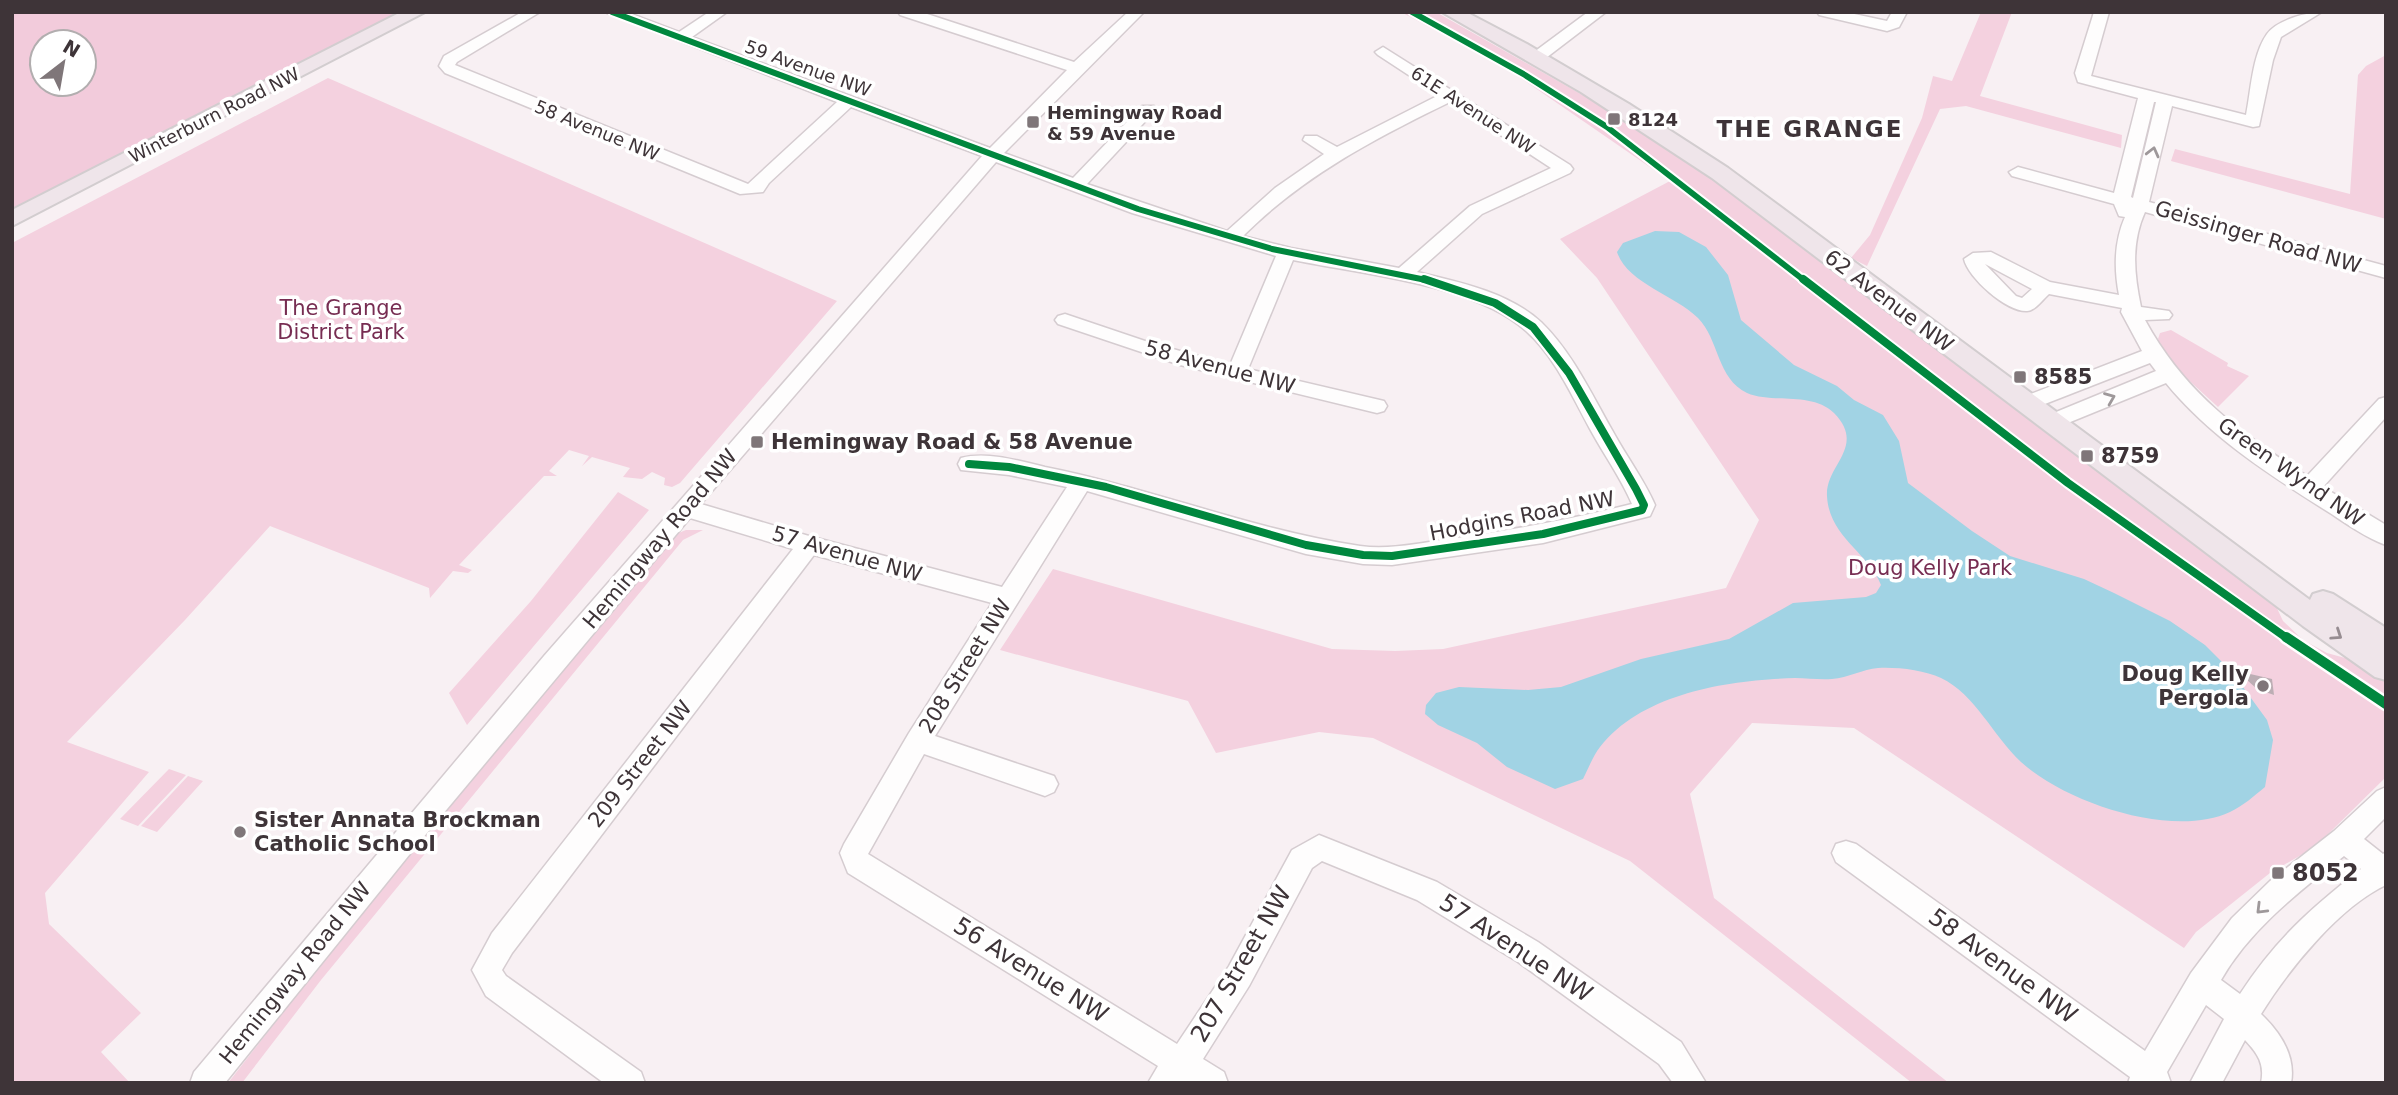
<svg xmlns="http://www.w3.org/2000/svg" width="2398" height="1095" viewBox="0 0 2398 1095" font-family="'DejaVu Sans',sans-serif">
<rect width="100%" height="100%" fill="#f8f0f3"/>
<!-- green -->
<path fill="#f4d1df" d="M1401 12H1436L1609 110 1697 168 2275 604 2283 621 2303 640 2327 653 2356 661 2386 677V777L2315 847 2270 873 2196 932 2184 948 1854 728 1752 723 1690 794 1714 898 1949 1083H1912L1630 861 1373 738 1319 732 1216 753 1188 701 1000 650 1053 569 1332 649 1395 651 1443 649 1726 588 1759 520 1597 278 1560 239 1670 181 1509 70Z
M1981 12H2012L1980 96 2122 135 2121 148 1966 106 1940 109 1867 266 1851 258 1870 235 1922 118 1933 76 1952 81Z
M2386 55V219L2171 161 2175 149 2350 194 2358 75 2366 66Z
M328 78 837 301 680 483 672 487 664 485 665 478 652 472 642 479 623 477 630 468 592 457 582 466 589 456 569 450 549 471 557 476H544L459 565 472 570 468 573 453 571 430 598 429 588 270 526 185 620 67 742 149 772 45 893 49 924 141 1013 101 1052 130 1083H12V243Z
M2171 330 2228 363 2227 366 2249 376 2218 407 2183 375 2160 344 2158 339 2160 333Z
M618 492 649 510 467 725 449 693 531 601Z
M686 530H703L683 540 321 980 242 1083H228L366 906 676 534Z
M169 769 186 775 138 826 120 819Z
M188 776 203 781 157 832 141 826Z"/>
<!-- forest -->
<path fill="#f2cbdb" fill-rule="evenodd" d="M12 12H405L12 211ZM42 42H84V84H42Z"/>
<!-- water -->
<path fill="#a1d3e4" d="M1655 231 1679 232 1706 247 1728 275 1741 320 1794 365 1837 386 1854 400 1883 415 1899 441 1908 483 1972 531 2010 556 2084 579 2114 593 2170 621 2205 645 2232 672 2267 720 2273 740 2265 787C2254 796 2243 806 2230 812 2173 839 2066 803 2021 762 1994 737 1975 694 1941 678 1924 670 1897 667 1878 668 1863 669 1848 678 1832 679 1820 680 1807 678 1795 678 1730 680 1643 692 1600 747 1593 756 1588 769 1583 779L1555 789 1507 767 1477 743 1438 725 1425 714 1426 705 1436 693 1459 687 1528 690 1561 687 1641 659 1729 639 1793 603 1866 597 1876 593 1881 585C1868 552 1829 537 1827 496 1825 465 1867 447 1834 413 1811 391 1773 404 1747 393 1717 379 1719 339 1698 318 1675 295 1627 283 1617 252L1623 243Z"/>
<!-- building -->
<path fill="#bcaeb4" d="M2237 671 2272 679 2274 695 2257 689Z"/>
<g fill="none" stroke-linecap="round" stroke-linejoin="round">
<!-- minor casing -->
<g stroke="#d5ccd0" stroke-width="3">
<path id="minor" d="M522 12H540L457 62 455 65 748 184 837 102 605 12H626L679 32 709 12H727L692 37 990 148 1067 70 900 15 898 12H921L1074 62 1128 12H1144L1004 153 1073 178 1142 106H1154L1156 109 1154 112 1087 184 1227 231 1275 188 1324 154 1303 140 1305 136H1317L1337 147 1439 95 1378 55 1375 52 1383 47 1570 165 1573 169 1570 173 1482 214 1417 272C1459 282 1508 292 1541 322 1572 352 1591 393 1612 430 1626 456 1643 478 1655 505L1650 516 1543 543 1392 565 1363 564 1306 554 1087 491 935 736 1054 776 1058 784 1054 792 1045 796 924 754 868 854 1177 1044 1229 966 1292 850 1319 835 1437 882 1538 942 1681 1042 1706 1083H1673L1659 1064 1518 962 1417 900 1322 861 1312 868 1249 986 1203 1059 1224 1072 1228 1083H1148L1158 1066 848 873 840 853 844 844 909 733 992 603 814 555 512 953 502 970 506 976 641 1072 645 1083H604L486 996 472 970 492 933 793 549 690 518 422 839 225 1083H190L194 1072 544 656 982 156 851 107 769 183 763 192 740 194 445 73 439 66 444 56ZM1450 102 1551 168 1470 206 1399 268 1291 248 1243 236C1303 176 1374 139 1450 102ZM996 162 1132 213 1276 256 1230 365 1148 342 1065 314 1058 316 1055 320 1058 324 1180 365 1377 413 1384 411 1387 406 1384 401 1248 369 1293 260C1361 274 1475 284 1526 331 1555 357 1572 396 1590 429 1604 455 1621 478 1632 504 1572 519 1512 530 1450 539 1420 543 1390 550 1360 546 1253 530 1151 488 1045 467 1020 461 987 451 961 458L958 464 961 470 1009 475 1067 487 1002 587 809 536 701 504Z
M1588 12H1606L1542 61H1530L1528 58 1530 55Z
M1817 12H1845L1887 21 1892 12H1907L1899 27 1887 31 1819 15Z
M2094 12H2109L2091 76 2246 115C2251 91 2252 55 2267 34 2277 20 2307 12 2322 12L2281 37 2273 60 2259 126 2253 127 2172 106 2149 202 2386 266V278L2145 212C2131 243 2134 274 2141 307L2169 311 2172 315 2169 319 2145 320C2184 392 2239 432 2307 476L2379 399 2386 397V417L2323 487 2386 525V545C2366 538 2347 524 2330 513 2271 476 2210 437 2166 383L2058 427 2051 429 2044 427 2041 422 2044 417 2156 371 2150 363 2032 409 2025 411 2018 409 2015 404 2018 399 2142 351 2121 312 2122 308 2049 294C2043 299 2035 311 2027 311 2007 312 1968 278 1964 259L1973 253 1991 252 2050 282 2119 295C2114 269 2114 242 2125 217L2119 216 2114 204 2012 176 2009 172 2018 167 2114 193 2138 98 2078 82 2075 73ZM2154 102H2156L2133 198 2131 197ZM1985 264 2032 289 2022 298 2016 296Z
M2386 787V817L2364 839 2383 854 2386 852V885C2339 907 2289 969 2261 1014 2280 1032 2296 1056 2291 1083H2261C2265 1064 2258 1054 2245 1040L2222 1083H2190L2224 1019 2206 1005 2167 1072 2171 1083H2128L2130 1077 1836 862 1832 853 1836 844 1846 841 1856 844 2145 1051 2191 973 2232 918 2270 881 2334 831 2377 791ZM2344 856 2361 869C2310 909 2276 939 2240 994L2221 980C2250 929 2299 892 2344 856Z"/>
</g>
<!-- major casing -->
<g stroke="#d2cdcf" stroke-width="4">
<path id="major" d="M401 12H425L12 226V210Z
M1442 12H1466L1527 44 1629 104 1728 168 2310 600 2313 594 2323 591 2333 594 2386 628V680L2375 677 2303 626 1712 178 1581 92Z"/>
</g>
<!-- minor -->
<use href="#minor" fill="#fefdfd" fill-rule="evenodd"/>
<!-- major -->
<use href="#major" fill="#efe5ea" fill-rule="evenodd"/>
<!-- cycleway-far2 casing -->
<g stroke="#fff" stroke-width="10">
<path id="cycleway-far2" d="M612 12 1138 209 1272 249 1431 281
M1412 12 1525 75 1607 127 1805 281"/>
</g>
<!-- cycleway-far1 casing -->
<g stroke="#fff" stroke-width="12">
<path id="cycleway-far1" d="M1803 279 2068 483 2288 639
M969 464 1009 467 1106 487 1306 545 1363 555 1392 556 1543 534 1642 510 1644 505 1636 489 1569 373 1533 327 1495 303 1424 279"/>
</g>
<!-- cycleway casing -->
<g stroke="#fff" stroke-width="15">
<path id="cycleway" d="M2286 637 2386 704"/>
</g>
<!-- cycleway-far2 -->
<use href="#cycleway-far2" stroke="#00873e" stroke-width="6"/>
<!-- cycleway-far1 -->
<use href="#cycleway-far1" stroke="#00873e" stroke-width="8"/>
<!-- cycleway -->
<use href="#cycleway" stroke="#00873e" stroke-width="10"/>
</g>
<!-- one-way arrows -->
<defs><path id="oneway-chevron" d="M-2-3.5L2.5 0L-2 3.5" fill="none" stroke-width="1.6" stroke-linecap="round" stroke-linejoin="round" transform="scale(1.75)"/></defs>
<g stroke="#9e989a">
<use href="#oneway-chevron" transform="translate(2153 152) rotate(-76)"/>
<use href="#oneway-chevron" transform="translate(2110 398) rotate(-22)"/>
<use href="#oneway-chevron" transform="translate(2261 909) rotate(135)"/>
</g>
<use stroke="#968c91" href="#oneway-chevron" transform="translate(2337 635) rotate(34)"/>
<!-- markers -->
<g fill="#7f7679" stroke="#fff" stroke-width="2.5">
<rect x="1607" y="112" width="14" height="14" rx="3.5"/>
<rect x="1026" y="115" width="14" height="14" rx="3.5"/>
<rect x="2013" y="370" width="14" height="14" rx="3.5"/>
<rect x="750" y="435" width="14" height="14" rx="3.5"/>
<rect x="2080" y="449" width="14" height="14" rx="3.5"/>
<circle cx="2263" cy="686" r="7"/>
<circle cx="240" cy="832" r="7"/>
<rect x="2271" y="866" width="14" height="14" rx="3.5"/>
</g>
<g text-anchor="middle" dominant-baseline="central" stroke-width="7" stroke-linejoin="round" paint-order="stroke">
<!-- far-street labels -->
<g font-size="18" fill="#3e3438" stroke="#fff">
<text transform="translate(808 68) rotate(20)">59 Avenue NW</text>
<text transform="translate(1473 110) rotate(33)">61E Avenue NW</text>
<text transform="translate(214 115) rotate(-27)">Winterburn Road NW</text>
<text transform="translate(597 130) rotate(22)">58 Avenue NW</text>
</g>
<!-- far-poi labels -->
<g font-size="18" font-weight="bold" fill="#3e3438" stroke="#fff" text-anchor="start">
<text x="1047" y="112">Hemingway Road<tspan x="1047" dy="21">&amp; 59 Avenue</tspan></text>
<text x="1628" y="119">8124</text>
</g>
<!-- street labels -->
<g font-size="21" fill="#3e3438" stroke="#fff">
<text transform="translate(2258 237) rotate(16)">Geissinger Road NW</text>
<text transform="translate(1889 301) rotate(37)">62 Avenue NW</text>
<text transform="translate(1220 367) rotate(15)">58 Avenue NW</text>
<text transform="translate(2291 472) rotate(35)">Green Wynd NW</text>
<text transform="translate(1522 516) rotate(-11)">Hodgins Road NW</text>
<text transform="translate(660 539) rotate(-50)">Hemingway Road NW</text>
<text transform="translate(847 554) rotate(16)">57 Avenue NW</text>
<text transform="translate(965 666) rotate(-58)">208 Street NW</text>
<text transform="translate(640 764) rotate(-52)">209 Street NW</text>
<text transform="translate(295 973) rotate(-51)">Hemingway Road NW</text>
</g>
<!-- park labels -->
<g font-size="21" fill="#772d52" stroke="#fff">
<text x="341" y="308">The Grange<tspan x="341" dy="24">District Park</tspan></text>
<text x="1930" y="568">Doug Kelly Park</text>
</g>
<!-- poi labels -->
<g font-size="21" font-weight="bold" fill="#3e3438" stroke="#fff" text-anchor="start">
<text x="2034" y="377">8585</text>
<text x="771" y="442">Hemingway Road &amp; 58 Avenue</text>
<text x="2101" y="456">8759</text>
<text x="2249" y="674" text-anchor="end">Doug Kelly<tspan x="2249" dy="24">Pergola</tspan></text>
<text x="254" y="820">Sister Annata Brockman<tspan x="254" dy="24">Catholic School</tspan></text>
</g>
<!-- far-district labels -->
<g font-size="23" font-weight="bold" letter-spacing="2" fill="#3e3438" stroke="#fff">
<text x="1810" y="129">THE GRANGE</text>
</g>
<!-- near-poi labels -->
<g font-size="24" font-weight="bold" fill="#3e3438" stroke="#fff" text-anchor="start">
<text x="2292" y="873">8052</text>
</g>
<!-- near-street labels -->
<g font-size="24" fill="#3e3438" stroke="#fff">
<text transform="translate(1516 948) rotate(33)">57 Avenue NW</text>
<text transform="translate(1241 964) rotate(-60)">207 Street NW</text>
<text transform="translate(2003 966) rotate(36)">58 Avenue NW</text>
<text transform="translate(1031 970) rotate(32)">56 Avenue NW</text>
</g>
</g>
<!-- border -->
<rect width="2398" height="1095" fill="none" stroke="#3e3438" stroke-width="28"/>
<!-- north arrow -->
<g transform="translate(63 63) rotate(31)"><circle r="33" fill="#ffffff" stroke="#b2aeaf" stroke-width="2"/>
<path d="M0-5L12 26L0 18L-12 26Z" fill="#7f7679"/>
<text y="-10" font-size="19" font-weight="bold" text-anchor="middle" fill="#3e3438">N</text>
</g>
</svg>
